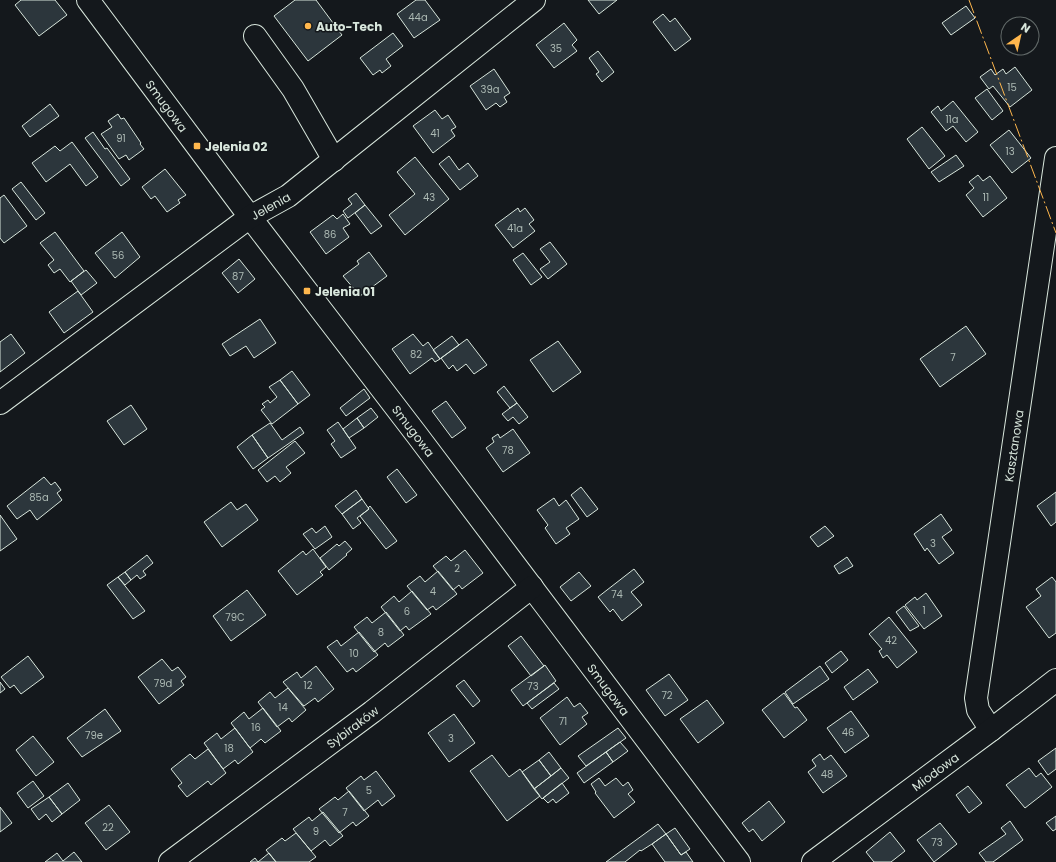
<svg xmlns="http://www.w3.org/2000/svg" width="1056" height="862" viewBox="0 0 1056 862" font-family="Poppins,sans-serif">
<rect width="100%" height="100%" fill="#14181c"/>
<!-- building -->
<path fill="#2c363c" stroke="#d8e6dc" d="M21 0H55L67 15 39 36 15 5Z
M295 0H316L342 35 308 61 274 16Z
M416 0H425L440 20 414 38 397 14Z
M588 0H617L599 14Z
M966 6 975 18 951 35 942 23Z
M663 14 670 22 675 18 691 39 675 51 653 22Z
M564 23 577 40 572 45 577 51 554 68 536 45Z
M393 33 403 46 386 59 391 66 382 73 380 70 373 75 360 58Z
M598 51 614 72 602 82 596 74 599 72 589 58Z
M1015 67 1032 90 1010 107 993 86 989 89 980 77 991 69 995 75 1003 69 1006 74Z
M494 69 510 93 504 97 507 102 500 107 496 103 486 110 470 86Z
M987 89 1003 111 992 120 975 98Z
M953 101 978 132 966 142 953 126 946 131 931 112 938 106 941 111Z
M50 104 59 116 30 137 22 126Z
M435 110 442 119 448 115 456 127 451 130 455 136 433 153 413 126Z
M118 114 121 119 124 118 141 143 140 144 144 149 129 160 126 155 119 159 101 134 112 127 108 121Z
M922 127 945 156 929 169 907 139Z
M1009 130 1031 158 1012 173 990 145Z
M93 132 105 149 107 148 130 179 121 186 85 138Z
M72 142 98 177 86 186 70 164 46 182 32 163 55 146 60 151Z
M956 155 964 166 939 182 931 172Z
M449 156 459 170 468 163 478 176 460 190 439 164Z
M415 157 449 199 405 235 389 215 415 194 397 172Z
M165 169 186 195 178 200 180 203 167 212 155 196 151 199 142 187Z
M978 175 983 181 990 176 1007 198 983 217 966 195 974 188 969 182Z
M21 182 45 213 36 220 12 189Z
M356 193 365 205 348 218 343 211 352 204 348 199Z
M4 195 27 226 4 243 0 238V198Z
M365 205 382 226 371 234 355 213Z
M518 208 520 212 525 208 534 220 529 224 535 231 513 248 495 225Z
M343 214 350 224 343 228 349 237 326 254 310 232 333 215 337 219Z
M55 232 84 271 70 282 60 269 54 273 48 265 54 260 40 243Z
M122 232 140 257 115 278 95 253Z
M550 242 567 264 548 279 540 269 550 262 540 249Z
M369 252 387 276 360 296 343 276 359 264 357 261Z
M523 253 542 277 531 285 513 260Z
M239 259 255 279 238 293 222 273Z
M86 270 97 283 81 295 71 281Z
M78 291 93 312 64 333 49 312Z
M260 319 276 343 254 358 246 346 230 356 222 344Z
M966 326 986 354 940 387 920 359Z
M11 334 25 353 0 372V342Z
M413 334 423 346 428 342 440 359 435 362 432 358 410 374 392 349Z
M452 336 459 345 440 359 433 350Z
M467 339 487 365 474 374 466 364 457 371 453 365 449 369 441 358Z
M558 341 581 372 553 392 530 360Z
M292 371 310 395 298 404 280 380Z
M280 380 298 404 272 424 261 410 265 407 262 404 268 400 270 403 277 397 269 387Z
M504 386 517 403 510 408 497 392Z
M364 389 370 398 346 416 340 408Z
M446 401 466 428 452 438 432 411Z
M517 403 528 417 519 424 513 417 508 421 502 414Z
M131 405 147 429 124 445 107 421Z
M371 408 378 417 364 428 357 418Z
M357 418 364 428 349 438 343 429Z
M338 422 356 448 341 458 331 444 335 441 327 430Z
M270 423 282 440 300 427 304 433 268 458 252 435Z
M513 429 530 453 503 472 486 448 494 442 492 438 498 434 500 438Z
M252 435 268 458 253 469 237 447Z
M295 441 305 453 286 467 291 473 280 482 275 476 267 482 258 470Z
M397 469 417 495 406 503 387 477Z
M44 477 51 485 55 482 61 490 57 493 62 500 37 520 30 510 17 519 7 506Z
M581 487 598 509 587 517 571 495Z
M356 490 362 499 342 514 335 506Z
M1056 492V522L1051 526 1037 506Z
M554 498 559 506 566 500 579 519 566 528 570 534 556 544 545 528 548 525 537 510Z
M362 499 369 509 357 518 361 523 353 529 342 514Z
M231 502 237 510 246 504 258 520 222 547 204 522Z
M370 506 397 541 386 549 360 516 369 509 368 508Z
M941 514 952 530 942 537 954 553 939 564 927 548 925 551 914 534Z
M0 515 17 539 0 551Z
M325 526 332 537 315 549 303 534 312 528 316 533Z
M825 526 834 536 818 547 810 537Z
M345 541 352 549 346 554 347 555 329 570 320 558 337 544 339 546Z
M313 549 326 567 320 572 323 575 297 595 278 571 303 551 306 555Z
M465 550 483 573 462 589 459 585 453 590 433 566 446 556 451 561Z
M147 555 153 563 143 571 146 575 140 579 137 575 131 580 125 572Z
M847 557 853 566 839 574 834 566Z
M634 569 644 582 631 592 642 605 622 621 613 609 610 612 598 597Z
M438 571 457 594 436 610 433 606 427 610 407 586 420 576 425 582Z
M125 572 131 580 125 585 118 577Z
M579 572 591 586 571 601 560 587Z
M118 577 145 611 133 619 107 585Z
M1052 577 1056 582V633L1049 638 1026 607 1041 596 1036 589Z
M247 590 266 615 231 641 213 616Z
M412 591 431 614 409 630 406 626 400 631 381 607 394 596 399 602Z
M926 593 942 616 924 629 905 605 915 597 917 600Z
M904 606 919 626 910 631 896 612Z
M386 612 404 635 388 647 385 643 374 652 354 627 367 617 372 623Z
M889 617 917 652 897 668 887 655 883 658 879 651 882 649 869 634Z
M359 632 378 655 356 672 353 668 347 672 327 647 337 640 341 646Z
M521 636 544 666 531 676 508 646Z
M841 651 848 660 832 673 825 663Z
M28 656 44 677 21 694 14 685 10 688 1 677Z
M162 659 172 671 178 667 186 677 181 681 184 685 159 704 138 677Z
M545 665 556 681 523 706 511 690Z
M316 666 334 689 318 702 315 698 304 706 283 682 297 672 301 678Z
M820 666 829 679 793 704 785 692Z
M868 669 878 682 853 700 844 687Z
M669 674 688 700 665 716 646 690Z
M464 680 480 701 473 707 456 686Z
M0 682 5 689 0 693Z
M554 683 559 689 532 709 527 703Z
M288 688 306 710 292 722 289 718 277 727 258 702 270 692 275 698Z
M784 693 795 708 797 707 807 720 784 738 762 710Z
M567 697 574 707 580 703 588 713 582 717 587 724 560 745 540 718Z
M707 700 724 723 698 743 680 719Z
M263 708 281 731 265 743 261 739 250 748 231 723 244 712 249 719Z
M105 709 121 731 82 757 67 738Z
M851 711 869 736 845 753 827 728Z
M454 714 475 743 449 762 428 733Z
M235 728 253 752 238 764 235 760 223 769 204 743 217 733 221 739Z
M618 728 626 738 586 766 578 756Z
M33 736 54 762 36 776 16 750Z
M620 742 628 751 613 762 606 752Z
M1056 748V769L1048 775 1038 761Z
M208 749 226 773 211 785 208 781 187 797 178 786 182 783 171 769 190 754 195 759Z
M549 752 561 768 551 776 539 760Z
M606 752 613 762 584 783 577 773Z
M820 754 824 760 831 755 847 776 823 793 808 772 816 766 812 760Z
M492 755 509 777 520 769 540 796 507 821 470 771Z
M539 760 551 776 534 789 522 772Z
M561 768 569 778 542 799 534 789Z
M1029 768 1036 777 1041 773 1052 787 1025 808 1006 785Z
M376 771 395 796 382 806 378 800 364 811 346 788 361 776 364 780Z
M599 778 605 786 616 778 623 786 628 782 633 790 628 794 635 802 614 818 595 793 596 792 591 784Z
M33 781 44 796 28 808 17 793Z
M68 783 80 800 62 814 49 797Z
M562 783 569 793 556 803 553 799 548 803 543 798Z
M968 786 982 803 969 813 956 795Z
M349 791 369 816 356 826 353 822 339 833 319 809 335 797 338 800Z
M49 797 62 814 52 822 46 814 39 820 31 809Z
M769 801 785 822 762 841 753 829 749 832 742 823Z
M109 805 130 832 106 850 85 823Z
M0 807 12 823 0 832Z
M323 812 343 836 330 846 325 840 311 851 293 829 309 817 312 821Z
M1056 816V829L1053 831 1046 823Z
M1010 821 1023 840 993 862H986L979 853 1006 834 1001 828Z
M940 823 957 844 934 862 917 840Z
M658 824 666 834 652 844 641 851 640 850 625 862H606Z
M675 828 690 849 681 855 666 834Z
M890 832 905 851 891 862H874L866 852Z
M296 833 316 857 309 862H276L266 850 282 838 285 841Z
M666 834 681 855 686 852 693 862H665L652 844Z
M74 852 82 862H45L57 853 63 861Z
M269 853 276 862H250L255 858 258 862Z"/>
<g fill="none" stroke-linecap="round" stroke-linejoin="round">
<!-- minor casing -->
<g stroke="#d8e6dc" stroke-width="24">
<g id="minor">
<path id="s1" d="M88 0 250 217 417 435 739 862"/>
<path d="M255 36 293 89 334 160"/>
<path id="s2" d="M0 403 250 217 288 196 534 0"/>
<path id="s3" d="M991 730 978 710 976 698 1056 158"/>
<path id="s4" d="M170 862 372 712 532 587"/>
<path id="s5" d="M813 862 991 730 1056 680"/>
</g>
</g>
<!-- minor -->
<use href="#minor" stroke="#14181c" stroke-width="22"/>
<!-- power -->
<path stroke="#ffb74d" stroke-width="1" stroke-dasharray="14 3 2 3" stroke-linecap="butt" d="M969 0 1056 233"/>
</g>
<!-- markers -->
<g fill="#ffb74d" stroke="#14181c" stroke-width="1.5">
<circle cx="308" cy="26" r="4"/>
<rect x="193" y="142" width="8" height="8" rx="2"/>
<rect x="303" y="287" width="8" height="8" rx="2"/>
</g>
<g text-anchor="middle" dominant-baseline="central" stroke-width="3" stroke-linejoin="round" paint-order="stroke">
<!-- number labels -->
<g font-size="10" fill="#adbab4">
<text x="418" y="17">44a</text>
<text x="556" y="48">35</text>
<text x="1012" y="87">15</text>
<text x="490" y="89">39a</text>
<text x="952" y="119">11a</text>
<text x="435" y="133">41</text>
<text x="121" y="138">91</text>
<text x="1010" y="151">13</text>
<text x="429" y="197">43</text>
<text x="986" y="197">11</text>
<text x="515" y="228">41a</text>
<text x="330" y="234">86</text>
<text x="118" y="255">56</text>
<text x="238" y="276">87</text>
<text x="416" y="354">82</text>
<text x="953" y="357">7</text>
<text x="508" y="450">78</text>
<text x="39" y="497">85a</text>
<text x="933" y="543">3</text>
<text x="457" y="568">2</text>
<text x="433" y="591">4</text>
<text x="617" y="594">74</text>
<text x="924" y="610">1</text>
<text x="407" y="611">6</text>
<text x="235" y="617">79C</text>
<text x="381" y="632">8</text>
<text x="891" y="640">42</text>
<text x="354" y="653">10</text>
<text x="163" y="683">79d</text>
<text x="308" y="685">12</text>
<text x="533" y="686">73</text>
<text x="667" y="695">72</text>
<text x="283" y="707">14</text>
<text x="563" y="721">71</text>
<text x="256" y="727">16</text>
<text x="848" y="732">46</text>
<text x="94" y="735">79e</text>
<text x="451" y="738">3</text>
<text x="229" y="748">18</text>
<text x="827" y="774">48</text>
<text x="369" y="790">5</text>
<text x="345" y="812">7</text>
<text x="108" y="827">22</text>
<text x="316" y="831">9</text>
<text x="937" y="842">73</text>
</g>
<!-- poi labels -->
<g font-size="12" font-weight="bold" fill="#d8e6dc" stroke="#14181c" text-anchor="start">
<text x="316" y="26">Auto-Tech</text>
<text x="205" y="146">Jelenia 02</text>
<text x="315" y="291">Jelenia 01</text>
</g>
<!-- street labels -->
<g font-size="12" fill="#d8e6dc" stroke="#14181c">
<text stroke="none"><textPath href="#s1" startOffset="132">Smugowa</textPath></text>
<text stroke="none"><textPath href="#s2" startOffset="335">Jelenia</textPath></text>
<text stroke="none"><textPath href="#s1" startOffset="540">Smugowa</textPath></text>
<text stroke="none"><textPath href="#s3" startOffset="291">Kasztanowa</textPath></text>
<text stroke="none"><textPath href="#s1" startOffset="864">Smugowa</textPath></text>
<text stroke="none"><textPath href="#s4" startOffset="227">Sybiraków</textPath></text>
<text stroke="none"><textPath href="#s5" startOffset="152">Miodowa</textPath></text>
</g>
</g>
<!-- north arrow -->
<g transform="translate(1020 36) rotate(34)"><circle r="19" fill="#14181c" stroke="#626a69"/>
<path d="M0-3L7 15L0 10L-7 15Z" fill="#ffb74d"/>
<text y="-6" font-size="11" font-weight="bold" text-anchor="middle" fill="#d8e6dc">N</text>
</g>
</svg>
